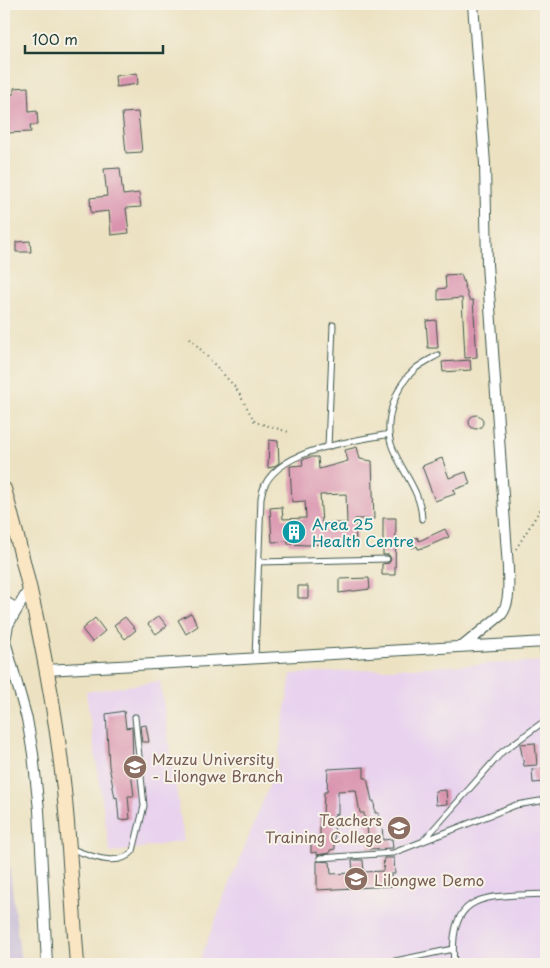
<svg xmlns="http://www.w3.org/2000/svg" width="550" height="968" viewBox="0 0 550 968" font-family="'Playpen Sans',sans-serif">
<rect width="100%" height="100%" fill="#f7f3e8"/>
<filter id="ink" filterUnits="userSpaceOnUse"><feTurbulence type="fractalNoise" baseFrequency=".02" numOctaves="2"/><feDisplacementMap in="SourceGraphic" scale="10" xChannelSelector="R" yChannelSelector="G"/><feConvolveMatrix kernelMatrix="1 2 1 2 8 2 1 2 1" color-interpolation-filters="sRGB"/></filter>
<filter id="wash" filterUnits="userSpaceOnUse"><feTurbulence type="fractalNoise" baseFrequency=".0096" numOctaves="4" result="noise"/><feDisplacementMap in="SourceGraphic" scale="20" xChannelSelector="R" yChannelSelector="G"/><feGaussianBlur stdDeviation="1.12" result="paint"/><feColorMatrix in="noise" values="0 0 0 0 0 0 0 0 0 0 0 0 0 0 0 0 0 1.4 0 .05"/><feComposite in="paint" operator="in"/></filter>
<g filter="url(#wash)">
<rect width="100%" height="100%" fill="#ece2c2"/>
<!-- built -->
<path fill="#e8d2ee" d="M546 661V964H198L277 766 291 674Z
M160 681 184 841 110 853 86 692Z"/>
<!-- industrial -->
<path fill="#c9bfd7" d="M4 818 21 964H4Z"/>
<g id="blocks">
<!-- building -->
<path fill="#d992ad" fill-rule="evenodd" d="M137 73 138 84 116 87 115 76Z
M28 87 29 112 37 111 38 125H30L31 132 5 133 4 95 14 94V88Z
M138 112 142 152 126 153 122 113Z
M120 168 123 195 139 193 141 207 126 208 129 233 111 235 109 211 91 213 90 198 107 196 104 169Z
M30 241 31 252H16V242Z
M461 274 469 300H473L477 357 465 358 462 298 438 300V289L446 288 445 275Z
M436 320 438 348H428L426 321Z
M470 360 471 370 443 372 442 362Z
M469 422a7 7 0 1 1 14 0a7 7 0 1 1-14 0Z
M269 440 278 441 279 463 273 467 268 468Z
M357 447 360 459 372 461 374 519H355L356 542 307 545 288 544V541L272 542 270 508 282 507 283 519 306 518 305 501 292 502 290 466 303 465 302 460 310 457H318L319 469 348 461 345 450ZM346 494 347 523H322L320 495Z
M442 458 449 478 466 472 470 484 453 490 455 494 435 501 422 466Z
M383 518H396L395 575H382V564L389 563 391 559 389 555H383Z
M445 529 449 537 426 547 418 549 417 546 412 548 409 541 417 537 419 541Z
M369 578 370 589 339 593V579Z
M298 586H308V598H298Z
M191 613 198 626 186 634 178 620Z
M159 616 167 626 156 634 148 624Z
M125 617 136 630 125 639 114 625Z
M95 618 105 631 92 642 82 629Z
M124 711 126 728 132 727 133 764H130L134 796H128L130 819 119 820 117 797 115 798 109 766 106 714Z
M146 725 149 742H142L140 726Z
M535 743 537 765 524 766 520 744Z
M364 767V778H367L372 801H374L375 813H379V824H382L383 840 392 839 393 848 369 849 367 825H365L364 813H360L356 790H354L338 791V814L334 815 335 849 330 850V853L317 855V852L311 853V844L320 843V816H323L324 792H327L328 769Z
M546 768V782L533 783 532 769Z
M446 790 447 804 436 805 435 791Z
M384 858H394L395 874H391L392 886 317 890V861L330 862 331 874 353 873 352 860H363L364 872 383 871Z"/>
</g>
</g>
<g filter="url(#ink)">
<use href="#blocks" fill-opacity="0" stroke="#3e5649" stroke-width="1"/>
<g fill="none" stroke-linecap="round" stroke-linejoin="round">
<!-- service casing -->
<g stroke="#3e5649" stroke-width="7">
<path id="service" d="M328 447 333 325
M422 519C421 492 403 473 393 449 382 424 395 386 415 369 422 363 431 359 438 355
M259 562 387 559
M542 642 546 674
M255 658 261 498C267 449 352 442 389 434
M424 840 502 752 546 720
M72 849C89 855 117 869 133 851L144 806 135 717
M320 858 393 853 516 805 546 800
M381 964 453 949
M454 964C448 889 487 897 546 894"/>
</g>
<!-- minor casing -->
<g stroke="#3e5649" stroke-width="12">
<path id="minor" d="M29 589 8 625 5 641 27 719 33 754 39 810 47 964
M4 601 17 609
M463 646 501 615C511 602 508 583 508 568L487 264 485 164 473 4
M46 670 546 642"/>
</g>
<!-- secondary casing -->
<g stroke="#3e5649" stroke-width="16">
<path id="secondary" d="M4 489C26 567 44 647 56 726 68 805 71 885 77 964"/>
</g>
<!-- path -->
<path stroke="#3e5649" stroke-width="2" stroke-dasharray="1 4" stroke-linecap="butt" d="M190 338 236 388 255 422 289 432
M516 549 546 500"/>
<!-- service -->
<use href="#service" stroke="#fff" stroke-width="5"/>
<!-- minor -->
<use href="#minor" stroke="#fff" stroke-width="10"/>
<!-- secondary -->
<use href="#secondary" stroke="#fbe6c4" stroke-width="14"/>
</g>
</g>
<!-- icons -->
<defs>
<g id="building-disc" transform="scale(1.25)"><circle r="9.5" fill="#0f9aa8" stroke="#f7f3e8"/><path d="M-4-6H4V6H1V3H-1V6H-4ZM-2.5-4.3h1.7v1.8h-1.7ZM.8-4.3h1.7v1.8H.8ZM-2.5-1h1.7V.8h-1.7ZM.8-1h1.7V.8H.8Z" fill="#fff"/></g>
<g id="university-disc" transform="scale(1.25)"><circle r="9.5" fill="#8d6e63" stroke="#f7f3e8"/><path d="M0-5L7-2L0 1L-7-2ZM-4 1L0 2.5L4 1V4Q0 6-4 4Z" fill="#fff"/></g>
<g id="school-disc" transform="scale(1.25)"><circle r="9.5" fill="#8d6e63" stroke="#f7f3e8"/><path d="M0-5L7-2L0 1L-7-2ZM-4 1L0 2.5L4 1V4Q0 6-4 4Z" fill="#fff"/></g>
</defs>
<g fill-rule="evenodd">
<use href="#building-disc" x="294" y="532"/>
<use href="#university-disc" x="135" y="767"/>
<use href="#university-disc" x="399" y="828"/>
<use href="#school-disc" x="356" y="879"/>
</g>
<g text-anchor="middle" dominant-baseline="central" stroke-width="4" stroke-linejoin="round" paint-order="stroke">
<!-- culture labels -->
<g font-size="15" fill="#0d838f" stroke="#f7f3e8" text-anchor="start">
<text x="312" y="523">Area 25<tspan x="312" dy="17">Health Centre</tspan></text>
</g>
<!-- education labels -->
<g font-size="15" fill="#785e54" stroke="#f7f3e8" text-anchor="start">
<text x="152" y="758">Mzuzu University<tspan x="152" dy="17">- Lilongwe Branch</tspan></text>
<text x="382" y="819" text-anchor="end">Teachers<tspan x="382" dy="17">Training College</tspan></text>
<text x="374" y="879">Lilongwe Demo</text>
</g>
</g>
<!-- margin -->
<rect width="550" height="968" fill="none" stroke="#f7f3e8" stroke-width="20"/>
<!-- scale -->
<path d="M25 45v8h138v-8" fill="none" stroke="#1f3d34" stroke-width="2.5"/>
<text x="32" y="45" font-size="15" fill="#1f3d34" stroke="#f7f3e8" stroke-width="4" paint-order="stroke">100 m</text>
</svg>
